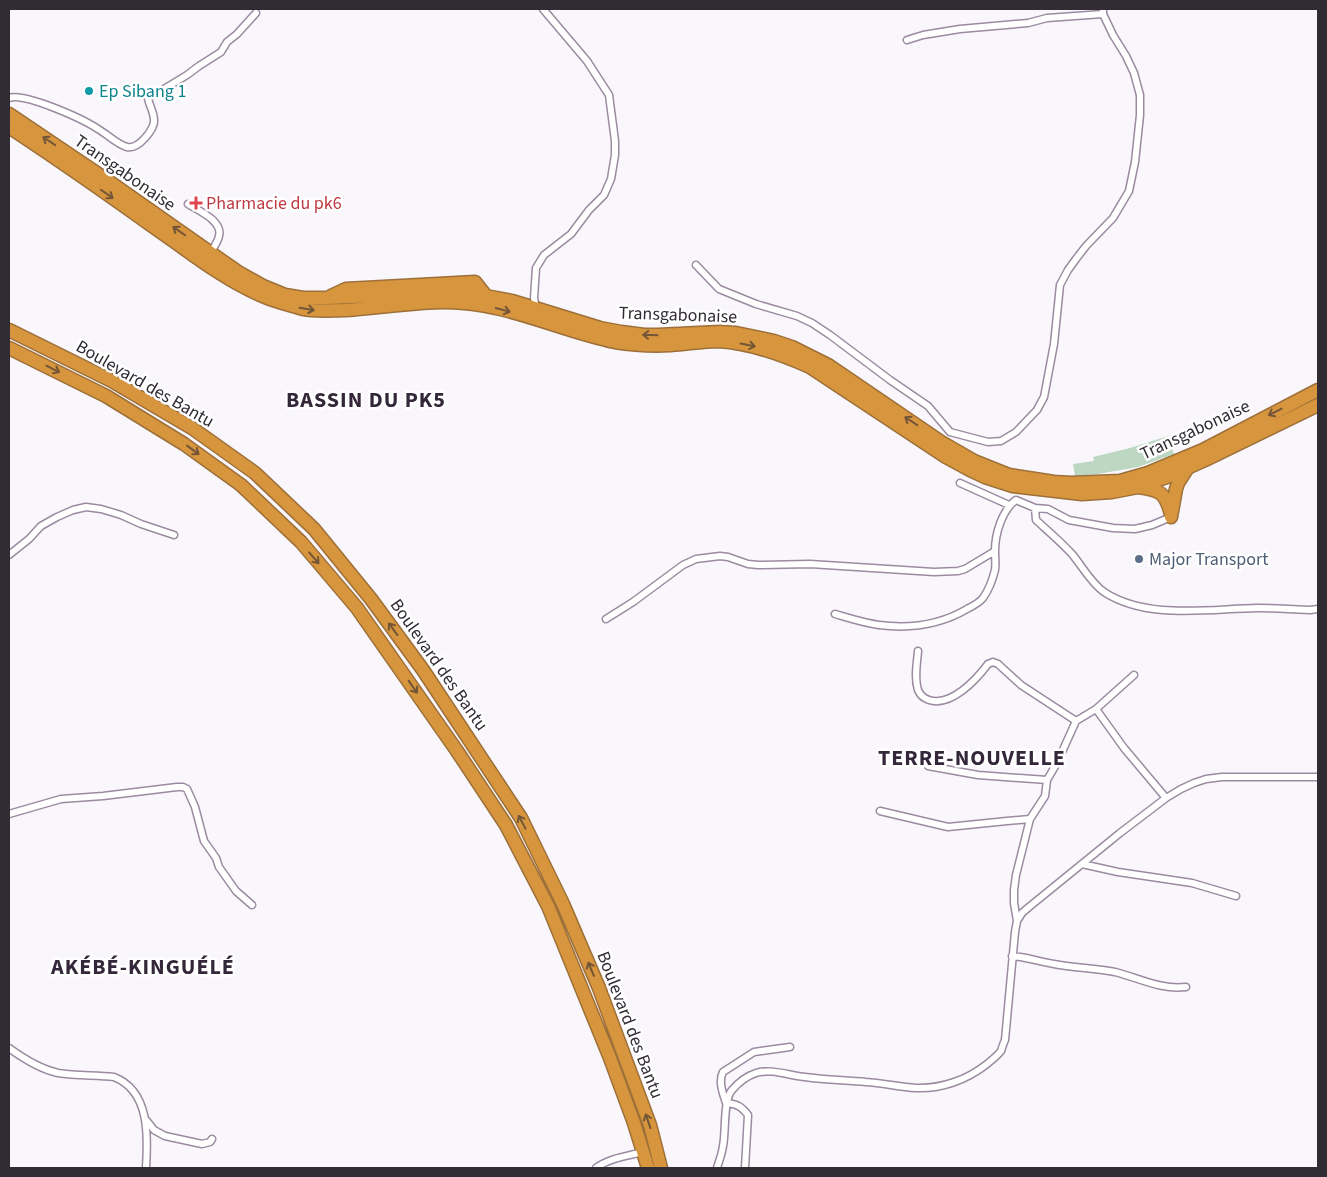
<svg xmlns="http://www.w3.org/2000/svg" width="1327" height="1177" viewBox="0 0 1327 1177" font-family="'Source Sans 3',sans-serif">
<rect width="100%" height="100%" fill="#faf7fc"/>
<!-- green -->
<path fill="#bcd7c2" d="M1168 436 1174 454 1138 467 1098 474 1075 476 1073 464 1094 461 1093 457 1130 448Z"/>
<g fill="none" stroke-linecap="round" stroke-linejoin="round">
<!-- street casing -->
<g stroke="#9a8ba0" stroke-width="9">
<path id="street" d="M907 40 923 35 960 29 1028 23 1047 18 1103 14
M9 98C24 92 83 119 98 129 107 134 118 145 127 147 138 150 155 129 154 120 154 112 149 105 148 98L149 95H154L187 75 199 66 221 52 227 42 237 34 256 13
M188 204C199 211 223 221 219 236 218 242 213 248 210 254
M696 265 719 289 756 304 797 316 812 323 830 335 890 380 928 406 950 432 988 442 1001 441 1016 432 1037 410 1044 397 1054 344 1060 285 1068 270 1076 259 1086 246 1113 218 1129 191 1135 162 1140 115V95L1134 73 1126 56 1113 35 1103 14V9
M536 308 534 298 536 268 544 255 571 234 589 210 604 195 611 179 615 155V141L609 95 587 61 543 9
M960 483 1009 505
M1035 508 1036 520C1048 531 1061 542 1072 554 1082 566 1091 583 1104 592 1147 620 1208 609 1257 608 1275 608 1293 609 1310 610L1318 609
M9 555 29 539 41 526 57 517 73 510 86 507 101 509 121 515 141 524 174 535
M835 614C849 618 864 623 879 625 911 629 940 625 967 609 973 606 979 603 983 598 988 591 993 578 995 570 996 564 995 558 995 551 995 534 1002 510 1016 500L1035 508 1048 509 1069 520 1113 528 1135 529 1152 525 1171 517
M606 619 633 602 683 565 696 559 720 556 728 557 748 564 758 565 810 564 934 572 958 571 965 569 995 551
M918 651C917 664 914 677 918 690 920 695 923 698 929 700 951 707 976 680 988 664L993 662 998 664 1021 685 1076 721 1057 763 1047 780 1045 796 1030 819 1016 875 1014 890V903L1017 921
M1096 709 1124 748 1166 798
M1076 721 1096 709 1134 675
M928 766 978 775 1047 780
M880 811 948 827 1007 821 1030 819
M9 814 61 799 103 796 177 787H183L187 789 195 807 204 841 216 858 219 867 236 891 252 905
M1082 864 1118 872 1192 883 1236 896
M1012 956C1027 957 1040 962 1054 964 1074 968 1095 968 1115 972 1139 978 1161 990 1186 987
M9 1048C24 1059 40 1069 58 1073 76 1076 95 1075 114 1077 150 1091 148 1136 146 1168
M147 1121 154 1130 165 1136 202 1144 210 1142 212 1139
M596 1168C609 1158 628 1156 643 1152
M717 1168C719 1161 722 1154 723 1146 726 1132 723 1100 732 1090 738 1083 747 1076 756 1073 770 1068 791 1076 805 1077 826 1080 846 1080 866 1082 883 1083 899 1087 916 1088 941 1089 967 1080 987 1064 992 1060 997 1056 1001 1051 1002 1048 1003 1044 1005 1040L1015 932 1017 921 1022 913 1029 907 1120 833 1166 798 1181 789 1194 783 1206 779 1222 777H1318
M745 1168 748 1115C741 1106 737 1104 726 1103 723 1094 718 1081 723 1072L754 1052 790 1047"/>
</g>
<!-- highway casing -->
<g stroke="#9d703a" stroke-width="15">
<path id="highway" d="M9 114 104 178 238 272 263 286 285 295 303 298H326L442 293H462L486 296 512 301 600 328 621 332 644 335H658L720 332 736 333 774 341 792 347 828 365 941 442 974 461 1009 475 1054 482 1071 483 1120 481 1148 473 1203 450 1318 390
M9 127C56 158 102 190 148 223 186 249 223 280 265 297 277 302 290 305 303 309 317 312 332 310 346 310 379 308 413 302 446 302 505 302 558 330 615 342 633 345 652 346 671 345 687 344 703 341 719 341 751 343 781 354 810 367L946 457 970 470 985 477 1013 486 1082 494 1112 492 1138 487 1167 477 1205 460 1318 405
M331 296 346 289 475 282 486 296
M9 330 112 381 192 428 255 473 314 529 371 599 423 670 521 818 563 904 599 988 650 1125 661 1168
M9 348 106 396 184 444 241 485 301 542 357 608 457 751 506 825 548 906 610 1058 634 1123 648 1168
M1138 487C1160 490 1165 492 1171 514
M1171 517 1176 489 1178 483 1187 469"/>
</g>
<!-- street -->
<use href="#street" stroke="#fff" stroke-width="6"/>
<!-- highway -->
<use href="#highway" stroke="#d7953d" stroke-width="12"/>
</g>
<!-- one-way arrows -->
<defs><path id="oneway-shaft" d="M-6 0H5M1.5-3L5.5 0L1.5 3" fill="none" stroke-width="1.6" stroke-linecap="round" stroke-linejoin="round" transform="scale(1.25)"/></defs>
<g stroke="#735537">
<use href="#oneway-shaft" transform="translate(49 141) rotate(-146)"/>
<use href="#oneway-shaft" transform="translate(107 194) rotate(35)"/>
<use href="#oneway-shaft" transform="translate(179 231) rotate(-145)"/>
<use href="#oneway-shaft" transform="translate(307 309) rotate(9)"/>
<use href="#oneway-shaft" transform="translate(503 310) rotate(15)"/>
<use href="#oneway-shaft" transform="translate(650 335) rotate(-178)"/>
<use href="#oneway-shaft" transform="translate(748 345) rotate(11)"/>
<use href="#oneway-shaft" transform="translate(53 369) rotate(27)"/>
<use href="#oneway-shaft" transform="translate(1275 412) rotate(153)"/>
<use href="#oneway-shaft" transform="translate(911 421) rotate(-146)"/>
<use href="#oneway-shaft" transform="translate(193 450) rotate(36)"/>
<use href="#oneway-shaft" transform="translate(314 558) rotate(49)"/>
<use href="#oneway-shaft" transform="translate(393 629) rotate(-126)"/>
<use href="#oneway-shaft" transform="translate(413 687) rotate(55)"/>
<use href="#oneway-shaft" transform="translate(522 822) rotate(-118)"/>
<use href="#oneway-shaft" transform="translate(591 969) rotate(-113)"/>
<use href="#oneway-shaft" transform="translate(648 1121) rotate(-109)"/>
</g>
<!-- markers -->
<circle fill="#0f9aa8" stroke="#fff" stroke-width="2" cx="89" cy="91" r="5"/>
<path fill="#e0444e" stroke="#fff" stroke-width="2" d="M193.5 195.5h5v5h5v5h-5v5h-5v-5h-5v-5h5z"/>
<circle fill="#5c6f8a" stroke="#fff" stroke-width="2" cx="1139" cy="559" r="5"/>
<g text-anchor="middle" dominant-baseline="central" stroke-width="5" stroke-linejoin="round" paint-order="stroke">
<!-- culture labels -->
<g font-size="18" fill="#0d838f" stroke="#fff" text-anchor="start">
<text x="99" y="91">Ep Sibang 1</text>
</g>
<!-- street labels -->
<g font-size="18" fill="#312b33" stroke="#fff">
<text transform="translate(125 173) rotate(35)">Transgabonaise</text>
<text transform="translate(678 315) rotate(2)">Transgabonaise</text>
<text transform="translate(145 384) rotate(30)">Boulevard des Bantu</text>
<text transform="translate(1195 430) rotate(-25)">Transgabonaise</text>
<text transform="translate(439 665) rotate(55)">Boulevard des Bantu</text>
<text transform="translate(630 1025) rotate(69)">Boulevard des Bantu</text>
</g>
<!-- health labels -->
<g font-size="18" fill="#be3a42" stroke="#fff" text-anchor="start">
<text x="206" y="203">Pharmacie du pk6</text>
</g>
<!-- service labels -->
<g font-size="18" fill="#4e5e75" stroke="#fff" text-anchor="start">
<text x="1149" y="559">Major Transport</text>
</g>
<!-- district labels -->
<g font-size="22" font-weight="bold" letter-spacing="1" fill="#342739" stroke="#fff">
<text x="366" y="400">BASSIN DU PK5</text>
<text x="972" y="758">TERRE-NOUVELLE</text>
<text x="143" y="967">AKÉBÉ-KINGUÉLÉ</text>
</g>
</g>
<!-- border -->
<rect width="1327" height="1177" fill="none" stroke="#312b33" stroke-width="20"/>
</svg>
